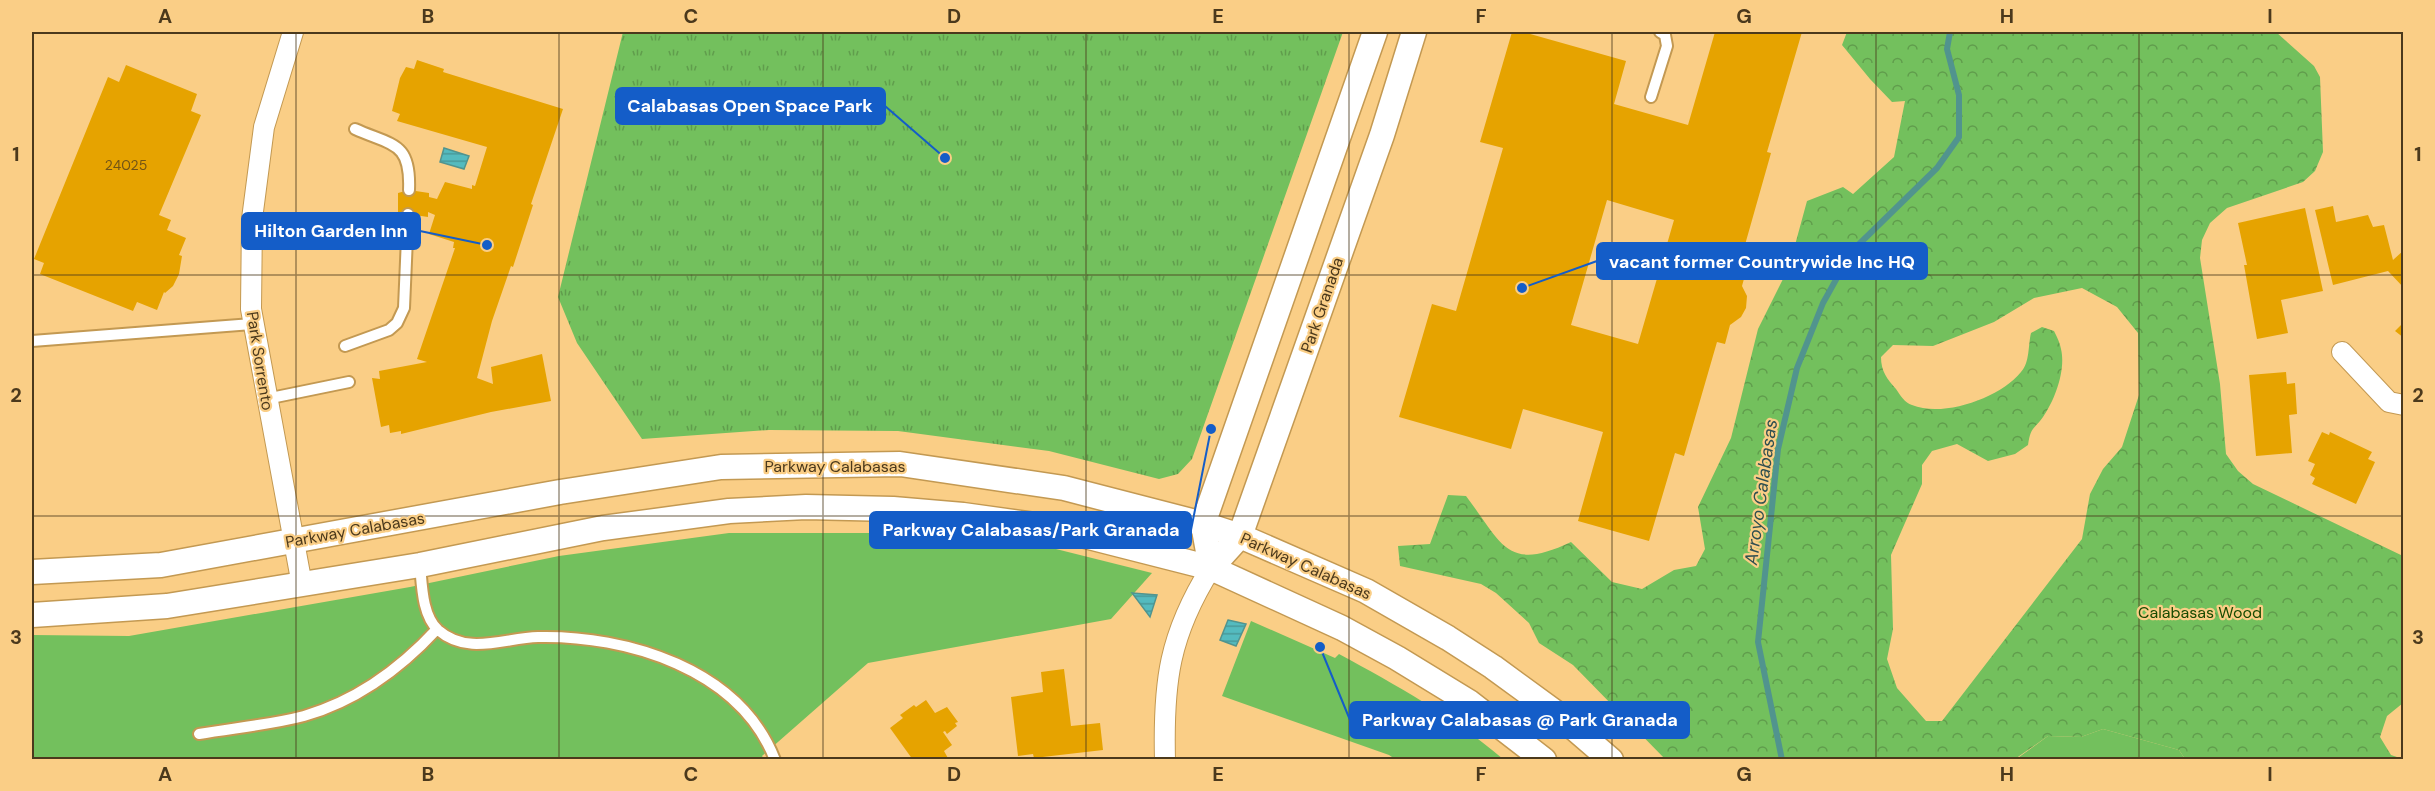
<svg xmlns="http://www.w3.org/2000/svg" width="2435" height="791" viewBox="0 0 2435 791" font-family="'DM Sans',sans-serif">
<defs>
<pattern id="forest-crowns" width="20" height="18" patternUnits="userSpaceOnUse" patternTransform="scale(1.5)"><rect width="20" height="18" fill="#73c05d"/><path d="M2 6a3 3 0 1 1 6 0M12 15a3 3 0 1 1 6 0" fill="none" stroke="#609d4c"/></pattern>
<pattern id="park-tufts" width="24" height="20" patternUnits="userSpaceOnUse" patternTransform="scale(1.5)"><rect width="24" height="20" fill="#73c05d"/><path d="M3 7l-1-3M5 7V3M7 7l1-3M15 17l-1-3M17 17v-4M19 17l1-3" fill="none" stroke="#609d4c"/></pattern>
<pattern id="water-rules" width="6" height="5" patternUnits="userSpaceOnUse" patternTransform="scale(1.5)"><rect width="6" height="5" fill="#54bbbf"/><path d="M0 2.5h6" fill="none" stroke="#48999a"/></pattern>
</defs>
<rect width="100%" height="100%" fill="#face86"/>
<!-- green -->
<path fill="#73c05d" d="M729 533H941L1056 549 1152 573 1111 619 868 663 762 756 764 759 32 760V635L129 636 410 587 559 556Z
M1251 621 1335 658 1339 654C1396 685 1454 717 1503 759H1395L1389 755 1222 696Z
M2103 729 2179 750 2185 759 2015 760 2048 736 2081 737Z"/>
<!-- forest -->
<path fill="url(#forest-crowns)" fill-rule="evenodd" d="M1847 32H2276L2314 66 2320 77 2323 152 2315 171 2303 182 2227 208 2210 223 2202 240 2200 258 2220 384 2226 454 2238 471 2253 484 2403 556V703L2387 716 2380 737 2391 755 2403 759H2185L2179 750 2103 729 2081 737 2048 736 2015 759H1665L1573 665 1539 643 1529 623 1496 593 1481 584 1400 566 1398 546 1430 544 1448 495 1466 496C1502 543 1506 573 1571 542L1612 582 1642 589 1674 570 1696 566 1705 549 1698 507 1731 438 1758 329 1789 267 1807 201 1843 187 1853 194 1894 157 1905 101 1892 102 1870 79 1842 45ZM2082 288 2117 307 2138 333 2139 395 2122 447 2103 469 2090 494 2082 539 1942 721H1926L1897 688 1887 659 1893 629 1891 555 1922 484V465L1932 451 1957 444 1988 461 2015 454 2028 445C2031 426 2033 431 2043 417 2055 400 2066 370 2061 349 2060 343 2057 337 2054 331L2042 327 2031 333C2028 345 2030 362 2021 372 2000 398 1943 418 1912 405 1905 403 1900 395 1896 389 1887 379 1881 371 1881 357L1893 345 1933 346 1994 322 2034 298Z"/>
<!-- park -->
<path fill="url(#park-tufts)" d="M623 32H1343L1192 459 1178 474 1159 479 1049 451 898 431 769 430 642 439 577 343 558 297Z"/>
<!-- water -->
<path fill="url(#water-rules)" stroke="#51948e" stroke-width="1.5" d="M444 148 469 156 464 169 440 162Z
M1132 593 1157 595 1150 617Z
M1228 620 1246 624 1236 646 1220 640Z"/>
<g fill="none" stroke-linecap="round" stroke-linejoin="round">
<!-- stream -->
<path stroke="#51948e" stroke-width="6" d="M1782 760 1758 642 1778 449 1797 368 1823 303 1852 251 1937 168 1959 137V95L1947 49 1950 32"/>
</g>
<!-- building -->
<path fill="#e6a300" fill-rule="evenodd" d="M1512 32H1523L1626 61 1614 104 1688 125 1715 32H1802L1767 152 1771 153 1739 266 1747 268 1742 286 1747 296 1746 308 1741 317 1730 325 1725 344 1717 342 1684 456 1675 453 1649 541 1578 521 1603 432 1523 409 1511 449 1399 417 1432 304 1456 311 1503 148 1480 142ZM1607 200 1674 220 1638 344 1571 325Z
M417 60 444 69 443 72 563 109 531 204 533 205 513 267 511 266 492 321 477 378 493 384 491 367 542 354 551 401 491 412 401 434V431L390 433 389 425 381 427 372 378 380 379 379 371 427 362 417 359 455 248H453L454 242 429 234 435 215 428 212V217L408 214 398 217V193L409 190 429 193V197L437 199 445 182 472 189V185L475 186 487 147 397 121 400 114 392 111 400 78 406 67 414 69Z
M126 65 197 94 191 111 201 115 159 215 171 220 167 230 186 238 179 255 182 256 179 274 173 286 165 293 164 292 157 310 137 302 133 311 40 274 44 263 34 259 108 77 119 82Z
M2333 206 2336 222 2368 215 2373 227 2384 225 2393 260 2404 250V288L2388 271 2333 285 2315 210Z
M2305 208 2323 291 2281 300 2288 333 2257 339 2244 265H2247L2238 223Z
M2404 322V338L2395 331Z
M2286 372 2287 384 2295 383 2297 414 2289 415 2292 453 2256 456 2249 375Z
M2322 432 2329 435 2330 432 2372 452 2368 459 2375 462 2356 504 2312 484 2315 478 2310 475 2315 464 2308 461Z
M1064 669 1071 726 1100 723 1103 750 1034 758 1033 754 1018 756 1011 697 1043 692 1041 672Z
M926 700 935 713 947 707 958 722 955 723 957 726 947 734 945 731 943 732 952 745 944 751 949 760H913L890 728 903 718 900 715 914 705 916 707Z"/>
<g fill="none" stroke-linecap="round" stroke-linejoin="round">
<!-- service casing -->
<g stroke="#c39952" stroke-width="14">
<path id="service" d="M1651 97 1667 46 1665 35 1660 32
M355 129C393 146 411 142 409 190
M32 341 252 324
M345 346 389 330 397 323 404 308 408 214
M266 399 349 382
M420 565C422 585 422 615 438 630 468 656 504 638 538 637 627 635 740 669 775 760
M199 734C233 728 270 725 304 716 356 701 401 668 437 629"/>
</g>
<!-- minor casing -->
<g stroke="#c39952" stroke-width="22">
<path id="minor" d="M293 32 264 127 252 219 251 309 302 585
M2342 352 2389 402 2404 405
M1165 760C1163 682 1169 635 1211 568"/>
</g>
<!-- tertiary casing -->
<g stroke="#c39952" stroke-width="27">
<path id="tertiary" d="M1211 568 1240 536 1382 135 1414 32
M1211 568 1203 524 1375 32
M32 572 161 565 560 492 721 467 900 464 1064 488 1203 524 1240 536 1366 591 1448 638 1493 667 1560 716 1611 760
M32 615 167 606 420 565 603 528 729 511 806 507 893 509 963 515 1050 527 1211 568 1342 628 1397 658 1469 702 1544 760"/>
</g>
<!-- service -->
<use href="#service" stroke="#fff" stroke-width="10"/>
<!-- minor -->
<use href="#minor" stroke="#fff" stroke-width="20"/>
<!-- tertiary -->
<use href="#tertiary" stroke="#fff" stroke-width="24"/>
</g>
<!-- grid -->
<path fill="none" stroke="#4b391c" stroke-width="1.5" stroke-opacity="0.55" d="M296 32V760M559 32V760M823 32V760M1086 32V760M1349 32V760M1612 32V760M1876 32V760M2139 32V760M32 275H2404M32 516H2404"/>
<g text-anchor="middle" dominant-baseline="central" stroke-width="4.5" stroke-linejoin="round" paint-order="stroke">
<!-- number labels -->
<g font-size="14" fill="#725415">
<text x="126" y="165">24025</text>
</g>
<!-- street labels -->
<g font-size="16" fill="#4b391c" stroke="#face86">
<text transform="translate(1322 305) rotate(-71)">Park Granada</text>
<text transform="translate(260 361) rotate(81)">Park Sorrento</text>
<text x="835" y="466">Parkway Calabasas</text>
<text transform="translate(355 530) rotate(-10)">Parkway Calabasas</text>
<text transform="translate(1306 566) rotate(24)">Parkway Calabasas</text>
</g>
<!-- park labels -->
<g font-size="16" fill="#174b02" stroke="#face86">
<text x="2200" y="612">Calabasas Wood</text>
</g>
<!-- water labels -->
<g font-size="18" font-style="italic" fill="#2f4f50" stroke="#face86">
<text transform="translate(1761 492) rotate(-82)">Arroyo Calabasas</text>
</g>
</g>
<!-- callouts -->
<path fill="none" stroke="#145dc8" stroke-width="2" d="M945 158L885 106M487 245L420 231M1522 288L1597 261M1211 429L1191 530M1320 647L1350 720"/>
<g fill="#145dc8" stroke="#face86" stroke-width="2">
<circle cx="945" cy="158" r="6"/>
<circle cx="487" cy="245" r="6"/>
<circle cx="1522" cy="288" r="6"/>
<circle cx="1211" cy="429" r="6"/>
<circle cx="1320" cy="647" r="6"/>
</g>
<g fill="#145dc8" stroke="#145dc8" stroke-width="2">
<rect x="616" y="88" width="269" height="36" rx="6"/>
<rect x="242" y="213" width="178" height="36" rx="6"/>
<rect x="1597" y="243" width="330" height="36" rx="6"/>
<rect x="870" y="512" width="321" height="36" rx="6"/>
<rect x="1350" y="702" width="339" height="36" rx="6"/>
</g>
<g font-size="18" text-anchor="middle" font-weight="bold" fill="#fff">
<text x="750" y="112">Calabasas Open Space Park</text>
<text x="331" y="237">Hilton Garden Inn</text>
<text x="1762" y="268">vacant former Countrywide Inc HQ</text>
<text x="1031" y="536">Parkway Calabasas/Park Granada</text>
<text x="1520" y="726">Parkway Calabasas @ Park Granada</text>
</g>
<!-- border -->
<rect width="2435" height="791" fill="none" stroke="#face86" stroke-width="66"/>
<rect x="33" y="33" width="2369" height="725" fill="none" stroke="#4b391c" stroke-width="2"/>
<g font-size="20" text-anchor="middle" font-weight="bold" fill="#4b391c">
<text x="165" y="23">A</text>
<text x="428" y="23">B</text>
<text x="691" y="23">C</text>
<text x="954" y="23">D</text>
<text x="1218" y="23">E</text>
<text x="1481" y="23">F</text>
<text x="1744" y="23">G</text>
<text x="2007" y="23">H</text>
<text x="2270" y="23">I</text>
<text x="16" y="161">1</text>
<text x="2418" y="161">1</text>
<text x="16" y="402">2</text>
<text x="2418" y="402">2</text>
<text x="16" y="644">3</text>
<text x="2418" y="644">3</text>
<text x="165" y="781">A</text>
<text x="428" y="781">B</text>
<text x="691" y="781">C</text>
<text x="954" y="781">D</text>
<text x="1218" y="781">E</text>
<text x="1481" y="781">F</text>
<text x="1744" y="781">G</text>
<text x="2007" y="781">H</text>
<text x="2270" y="781">I</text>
</g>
</svg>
